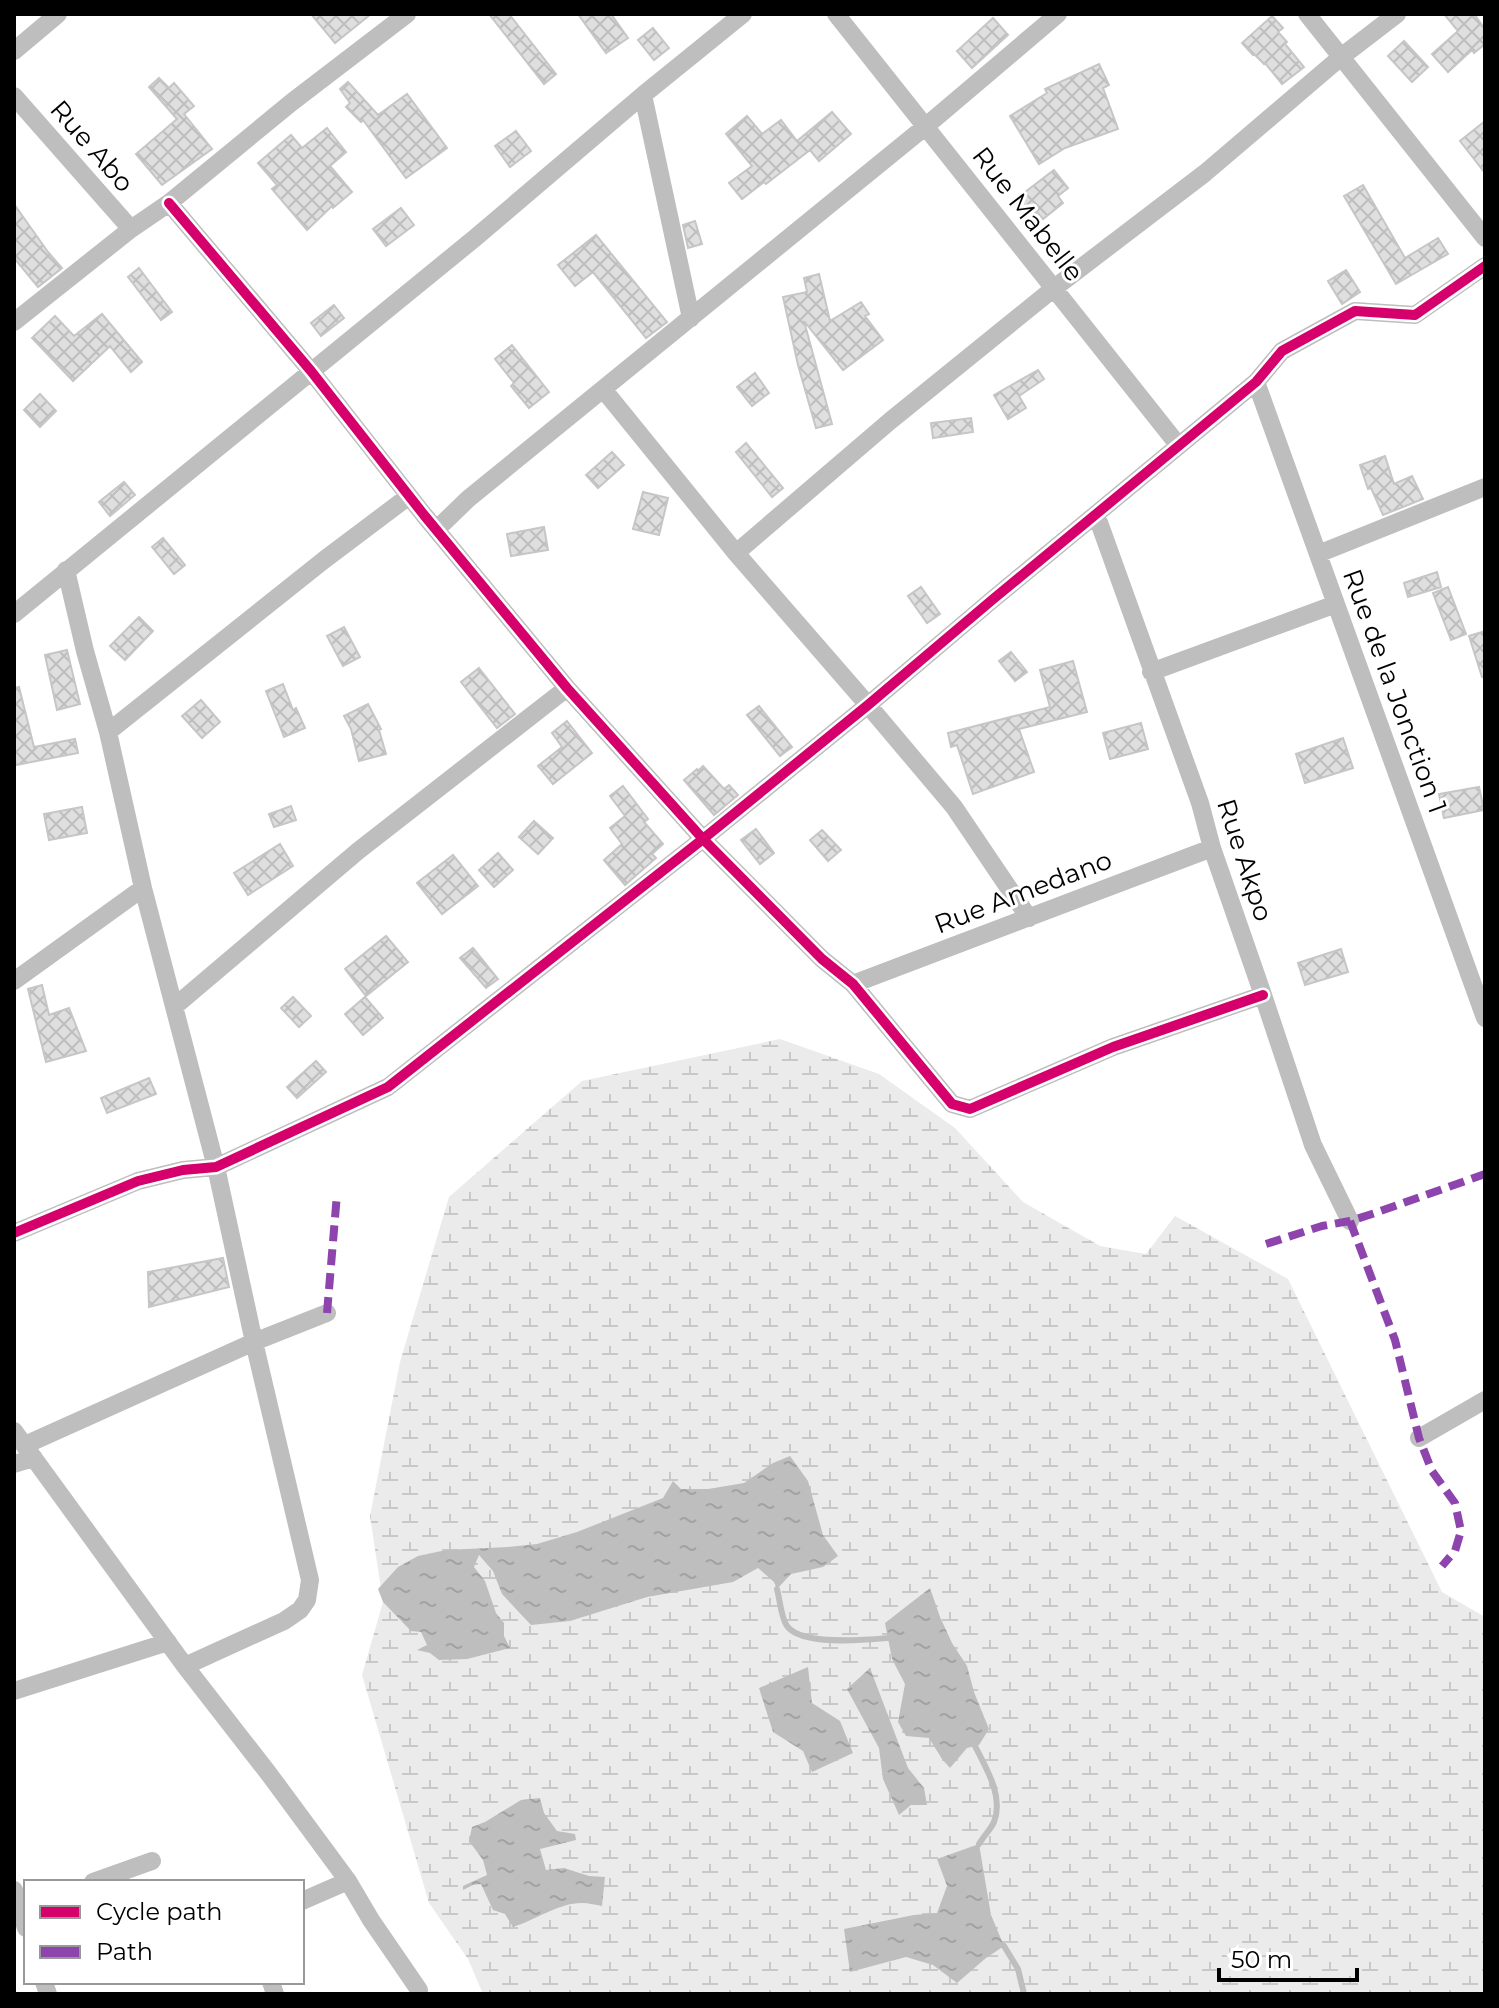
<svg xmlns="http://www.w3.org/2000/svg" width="1499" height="2008" viewBox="0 0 1499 2008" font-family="Montserrat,sans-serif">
<defs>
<pattern id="wetland-marsh" width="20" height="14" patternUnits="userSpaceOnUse" patternTransform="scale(2)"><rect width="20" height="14" fill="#ebebeb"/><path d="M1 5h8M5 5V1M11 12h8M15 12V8" fill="none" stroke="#c8c8c8"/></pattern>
<pattern id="water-ripples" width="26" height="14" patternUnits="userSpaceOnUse" patternTransform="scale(2)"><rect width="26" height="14" fill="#bebebe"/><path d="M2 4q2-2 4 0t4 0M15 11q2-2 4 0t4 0" fill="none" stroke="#a2a2a2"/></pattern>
<pattern id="building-cross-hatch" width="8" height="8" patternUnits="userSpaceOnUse" patternTransform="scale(2)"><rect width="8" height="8" fill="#dfdfdf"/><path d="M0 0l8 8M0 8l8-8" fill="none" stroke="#bebebe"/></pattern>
</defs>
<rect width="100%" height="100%" fill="#fff"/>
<!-- wetland -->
<path fill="url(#wetland-marsh)" d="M780 1039 879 1074 955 1128 1023 1202 1100 1246 1146 1254 1175 1216 1288 1279 1442 1592 1485 1617V1994H483L468 1959 429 1903 362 1675 383 1602 370 1516 400 1362 449 1197 582 1081Z"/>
<!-- water -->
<path fill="url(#water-ripples)" d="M790 1456 808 1481 823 1535 838 1556 823 1567 791 1574 777 1589 774 1582 758 1568 733 1582 647 1597 570 1621 531 1625 502 1594 493 1571 479 1555 474 1567 485 1581 496 1613 504 1623V1636L510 1648 467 1659 439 1660 430 1653 417 1650 427 1645 421 1632 411 1631 383 1602 378 1589 398 1567 418 1556 446 1550 508 1547 537 1544 577 1532 663 1498 673 1481 681 1489H708L744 1483 773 1463Z
M930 1588 940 1617 952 1643 967 1666 974 1692 989 1729 979 1745 967 1748 950 1768 942 1759 929 1738 906 1736 898 1722 905 1684 892 1659 885 1623Z
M808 1667 812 1703 840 1721 853 1753 812 1772 803 1751 773 1732 759 1688Z
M870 1668 908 1768 924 1788 927 1805H911L899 1815 883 1779 879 1748 847 1689Z
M540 1798 544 1813 557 1831 575 1834 576 1840 540 1849 546 1870 564 1868 589 1876 605 1877 602 1906C596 1905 589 1903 582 1903 558 1903 536 1920 513 1927L505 1914 493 1910 481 1884 473 1885 463 1890V1886L487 1875 483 1860 469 1841 472 1827 485 1822 521 1800Z
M979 1844 991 1915 1004 1946 986 1958 957 1983 933 1965 906 1957 850 1972 844 1929 914 1915 937 1913 947 1886 937 1859Z"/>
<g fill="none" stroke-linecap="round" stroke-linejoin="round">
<!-- stream -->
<path stroke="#bebebe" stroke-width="6" d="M777 1589C780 1600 781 1618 787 1626 801 1646 865 1640 888 1638
M975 1746C986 1768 1004 1796 994 1822 991 1829 983 1837 979 1844
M1004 1946 1018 1969 1024 1994"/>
</g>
<!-- building -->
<path fill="url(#building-cross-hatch)" stroke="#c6c6c6" stroke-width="2" d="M311 14H371L335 43Z
M489 14H509L556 74 544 84Z
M578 14H611L628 38 606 53Z
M1444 14H1474L1485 29V44L1474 53 1472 50 1448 72 1432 54 1458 31Z
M1272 16 1283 28 1278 32 1287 42 1285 44 1304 67 1282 84 1265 63 1264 64 1254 54 1253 55 1242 43Z
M993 18 1008 35 972 68 957 51Z
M653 28 669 48 654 60 638 40Z
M1404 41 1428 67 1412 82 1388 56Z
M1099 64 1109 85 1103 88 1118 129 1065 148 1039 164 1010 116 1047 93 1045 89Z
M159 78 169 88 174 83 194 106 184 114 212 149 162 185 136 154 177 119 149 87Z
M348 82 378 115 407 94 447 148 406 178 363 120 361 122 346 107 350 103 340 89Z
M832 112 851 134 819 161 810 150 766 184 764 182 742 199 729 183 752 166 726 134 747 116 762 134 781 120 797 141Z
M1485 121V173L1460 141Z
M327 128 346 152 330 166 352 192 333 208 332 206 307 230 272 189 277 185 258 163 291 135 302 148Z
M516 131 531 151 510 167 495 146Z
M1054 170 1068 188 1058 196 1063 203 1043 219 1037 212 1026 220 1012 202Z
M1363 185 1405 258 1438 238 1448 254 1396 284 1344 196Z
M14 204 48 252 62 268 38 287 14 258Z
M401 208 414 225 386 246 373 229Z
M695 221 702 244 688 248 683 225Z
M596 235 667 322 646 338 593 272 575 286 558 265Z
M139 268 172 312 161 320 128 277Z
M1346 270 1360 292 1342 304 1328 281Z
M819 274 830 321 861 302 869 314 865 316 883 340 843 370 804 321 832 424 816 428 798 365 783 297 807 292 804 278Z
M334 305 344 318 321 336 311 323Z
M102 314 142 362 131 372 110 346 73 381 32 338 55 316 74 336Z
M512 345 549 392 529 408 511 386 514 383 495 359Z
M1038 370 1044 379 1019 396 1026 408 1008 419 994 395Z
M755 373 769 393 752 406 737 387Z
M40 394 56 411 40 427 24 410Z
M971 418 973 432 933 438 931 423Z
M746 443 783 488 772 497 736 452Z
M612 452 624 465 598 488 586 475Z
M1385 456 1394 484 1412 476 1423 499 1383 515 1371 488 1368 489 1360 465Z
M124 482 135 495 110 516 99 502Z
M643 492 668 498 659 535 633 529Z
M544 527 548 550 511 556 507 534Z
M163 538 185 565 174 574 152 547Z
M1437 572 1441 587 1408 597 1404 583Z
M921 587 940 614 927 623 908 596Z
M1448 587 1466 634 1451 640 1433 593Z
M139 617 153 631 125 660 110 646Z
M344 627 360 657 343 666 327 636Z
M1485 631V676L1482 677 1469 636Z
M67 650 80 704 57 710 45 655Z
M1011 652 1027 672 1015 681 999 661Z
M1073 661 1087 712 1019 729 1034 772 973 794 957 745 951 747 948 733 1050 707 1040 670Z
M479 668 515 714 497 728 461 682Z
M283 684 293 710 296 708 305 728 284 737 266 691Z
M19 687 34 747 75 739 78 753 16 765 14 754V688Z
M201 700 220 722 202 738 182 716Z
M368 704 381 729 379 730 386 754 359 761 351 729 344 716Z
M759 706 792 747 780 756 747 715Z
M567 721 592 753 553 784 538 766 562 747 552 733Z
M1141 723 1148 749 1110 759 1103 733Z
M1343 738 1353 768 1305 783 1296 754Z
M703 766 724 789 729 785 738 795 714 815 684 780 697 769 698 771Z
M623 786 648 819 644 822 663 844 652 854 656 858 625 885 604 860 622 844 610 828 625 816 610 796Z
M1479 787 1484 810 1444 818 1439 794Z
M291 806 296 820 274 827 269 814Z
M82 807 87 833 49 840 44 814Z
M534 821 553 838 538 854 519 837Z
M756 829 774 853 760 864 741 840Z
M822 830 841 850 828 861 810 840Z
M280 844 293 866 248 895 234 873Z
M498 853 513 870 494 887 479 870Z
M453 855 478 886 442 914 417 883Z
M386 936 408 962 366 996 345 969Z
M473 948 498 979 486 988 460 958Z
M1341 949 1348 972 1305 985 1298 963Z
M42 985 49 1015 69 1008 86 1051 46 1062 28 989Z
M293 997 311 1016 299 1027 281 1008Z
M365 997 383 1018 363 1035 345 1014Z
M316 1061 326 1072 297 1098 287 1087Z
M149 1078 156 1094 107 1113 101 1098Z
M223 1258 229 1287 149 1307 148 1272Z"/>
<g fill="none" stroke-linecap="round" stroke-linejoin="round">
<!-- street -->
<path stroke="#bebebe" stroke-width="18" d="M836 14 1179 446
M1307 14 1485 238
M14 51 58 14
M643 95 691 318
M14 96 131 229
M169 203 311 371 424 515 567 688 703 839 822 959 853 984 952 1104 970 1109 1113 1047 1263 995
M14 322 131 229 169 203 292 102 407 14
M1256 382 1485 1018
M603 389 736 553 868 705 954 807 1029 918
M1096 514 1200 803 1212 848 1263 995 1313 1145 1350 1221
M436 530 468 499 926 126 1058 14
M736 553 890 421 1053 289 1205 173 1341 57 1397 14
M1318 554 1485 487
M66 570 85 651 108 732 143 888 216 1167 254 1342 310 1580 307 1600 300 1610 284 1621 185 1666
M14 614 475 238 643 95 743 14
M1151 672 1336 604
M108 732 324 560 409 496
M14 981 143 888
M853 984 1212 848
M174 1007 358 851 567 688
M14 1233 138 1181 183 1170 216 1167 388 1087 703 839 868 705 992 600 1256 382 1282 351 1355 311 1415 315 1485 266
M14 1431 185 1666 269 1774 348 1881 371 1920 419 1990
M1419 1438 1485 1400
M25 1445 254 1342 327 1313
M14 1464 34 1458
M14 1691 168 1642
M93 1882 152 1861
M14 1890 26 1928
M302 1901 348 1881
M44 1982 48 1994
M271 1982 275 1994"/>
<!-- quiet -->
<path stroke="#8e44ad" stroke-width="8" stroke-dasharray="16 8" stroke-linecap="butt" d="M1350 1221 1395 1340 1419 1438 1432 1471 1455 1503 1461 1531 1455 1551 1442 1566
M1266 1244 1322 1226 1350 1221 1375 1213 1485 1174
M327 1313 337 1194"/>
<!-- cycleway casing -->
<g stroke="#fff" stroke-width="15">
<path id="cycleway" d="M169 203 311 371 424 515 567 688 703 839 822 959 853 984 952 1104 970 1109 1113 1047 1263 995
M14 1233 138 1181 183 1170 216 1167 388 1087 703 839 868 705 992 600 1256 382 1282 351 1355 311 1415 315 1485 266"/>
</g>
<!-- cycleway -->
<use href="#cycleway" stroke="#d6006c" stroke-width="10"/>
</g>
<g text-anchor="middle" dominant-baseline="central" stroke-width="6" stroke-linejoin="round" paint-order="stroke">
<!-- street labels -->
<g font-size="26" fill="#000" stroke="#fff">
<text transform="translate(92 146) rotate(49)">Rue Abo</text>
<text transform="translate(1028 214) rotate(52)">Rue Mabelle</text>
<text transform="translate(1395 691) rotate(70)">Rue de la Jonction 1</text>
<text transform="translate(1245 860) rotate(72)">Rue Akpo</text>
<text transform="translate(1023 892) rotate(-21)">Rue Amedano</text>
</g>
</g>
<!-- border -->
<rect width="1499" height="2008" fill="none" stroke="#000000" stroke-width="32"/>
<!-- legend -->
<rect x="24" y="1880" width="280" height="104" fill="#ffffff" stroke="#999999" stroke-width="2"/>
<rect x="40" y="1906" width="40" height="12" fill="#d6006c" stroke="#999999" stroke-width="2"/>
<text x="96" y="1920" font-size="24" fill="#000000">Cycle path</text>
<rect x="40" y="1946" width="40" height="12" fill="#8e44ad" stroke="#999999" stroke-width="2"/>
<text x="96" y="1960" font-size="24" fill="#000000">Path</text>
<!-- scale -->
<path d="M1219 1968v12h138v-12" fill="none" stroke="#000000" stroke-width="4"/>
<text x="1231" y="1968" font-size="24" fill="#000000" stroke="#ffffff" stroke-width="6" paint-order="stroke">50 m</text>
</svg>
